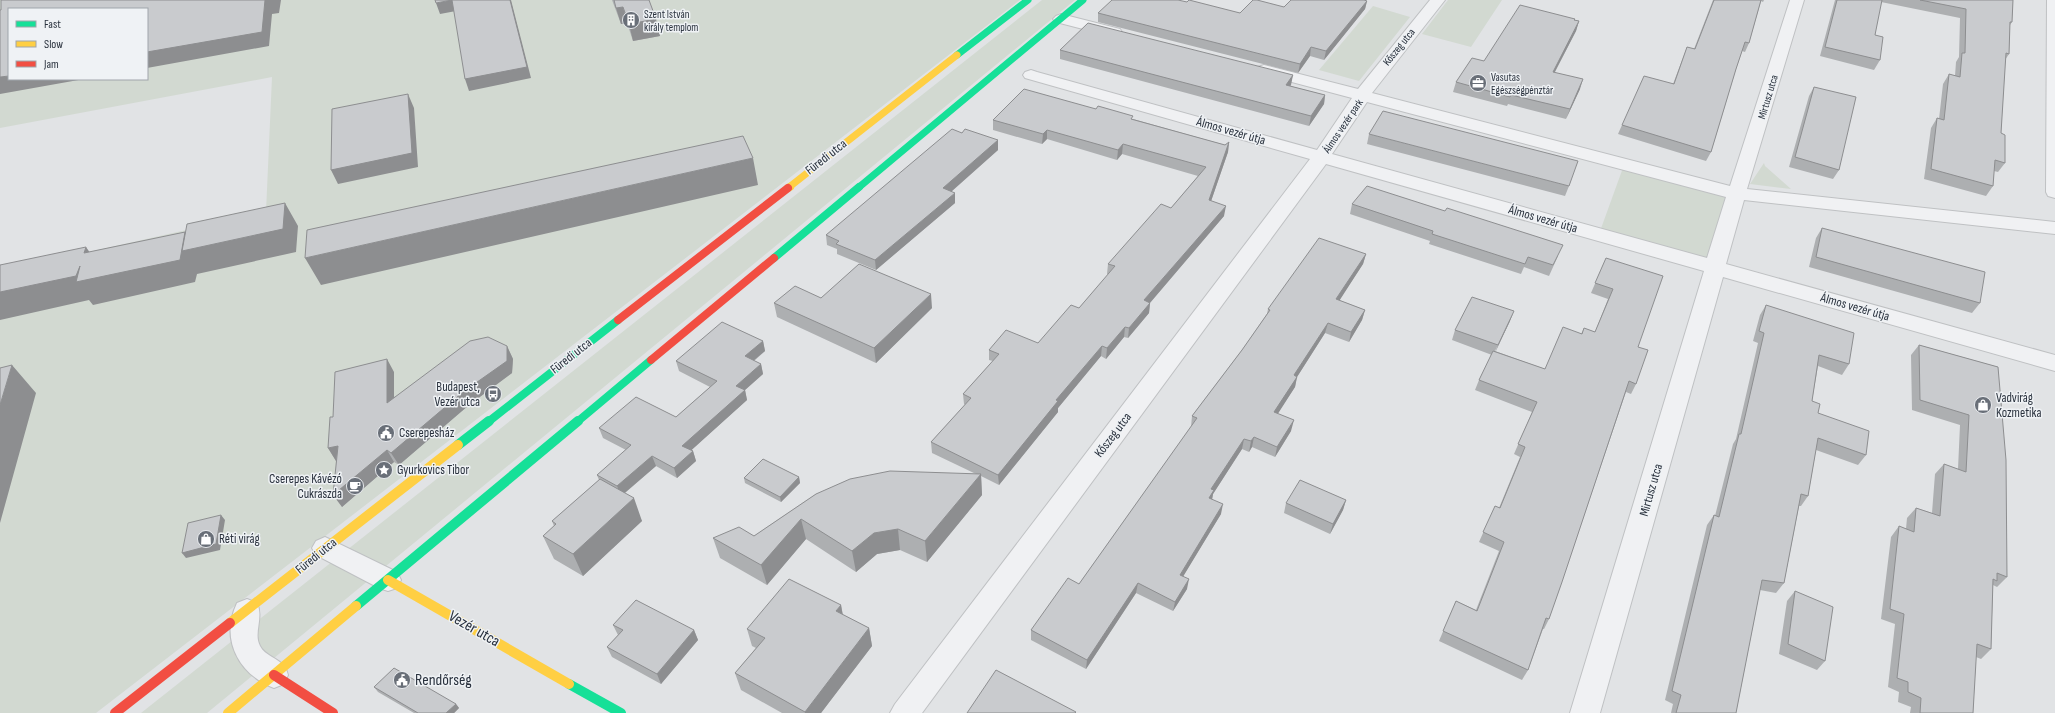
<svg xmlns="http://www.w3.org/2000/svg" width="2055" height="713" viewBox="0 0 2055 713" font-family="'Sofia Sans Condensed',sans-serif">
<rect width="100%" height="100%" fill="#e1e3e5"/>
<!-- green -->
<path fill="#d2d9d1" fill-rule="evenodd" d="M0 0H1020L96 713H0V272L266 212 272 77 0 128ZM9 9H147V79H9Z
M1042 0H1075L207 713H141Z
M1448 0H1502L1471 47 1422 34Z
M1373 6 1410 17 1359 81 1319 70Z
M1764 163 1765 166 1791 189 1750 184Z
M1624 165 1738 194 1716 268 1599 234Z"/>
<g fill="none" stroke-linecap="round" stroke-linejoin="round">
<!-- street casing -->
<g stroke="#bfc1c3" stroke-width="2">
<path id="street" d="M1430 0H1445L1372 93 1730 186 1790 0H1804L1747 189 2055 222V234L1744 200 1726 264 2055 355V371L1723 277 1600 713H1570L1704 271 1326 164 922 713H890L895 704 1310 159 1025 78 1023 75 1025 72 1031 70 1037 72 1317 150 1352 98 1258 73 1256 70 1258 67 1264 65 1358 89ZM1367 102 1726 197 1707 258 1332 154Z
M2047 0H2055V198L2048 196 2046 192Z
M1061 14 1120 29 1122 32 1120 35 1114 37 1056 22 1053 19 1056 16Z
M325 537 397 572 401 580 397 588 388 591 379 588 316 555 312 548 316 541Z
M247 599 257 603C264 618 253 633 260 646 265 656 278 658 284 666 286 668 287 672 288 675L284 684 274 688C238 674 220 639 237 603Z"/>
</g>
<!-- street -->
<use href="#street" fill="#f0f1f3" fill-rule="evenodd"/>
<!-- fast-far2 -->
<path stroke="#16e098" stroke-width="7" d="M957 55 1028 0
M858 188 1083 0"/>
<!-- fast-far1 -->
<path stroke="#16e098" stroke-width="8" d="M774 258 859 187
M488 422 618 320
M577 422 651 360"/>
<!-- fast -->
<path stroke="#16e098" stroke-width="10" d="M458 445 489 421
M356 606 578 421
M569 684 621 713"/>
<!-- slow-far2 -->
<path stroke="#ffcf43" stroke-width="7" d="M788 188 957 55"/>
<!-- slow-far1 -->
<path stroke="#ffcf43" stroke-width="8" d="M788 188 790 187"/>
<!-- slow -->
<path stroke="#ffcf43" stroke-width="10" d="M388 580 569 684
M230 623 458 445
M228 713 356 606"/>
<!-- jam-far1 -->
<path stroke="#f24e42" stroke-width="8" d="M618 320 788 188
M651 360 774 258"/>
<!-- jam -->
<path stroke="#f24e42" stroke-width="10" d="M274 675 333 713
M115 713 230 623"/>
</g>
<!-- wall -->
<path fill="#adafb1" d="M612 0H649L660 36 633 41 627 23 621 24Z
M1713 0H1764L1763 2 1761 1 1749 43 1745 52 1742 51 1736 69 1711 152 1706 161 1618 134 1622 125 1673 84 1687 47 1694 49Z
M1835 0H2013L2012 22 2010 25 2009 54 2005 60 2001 133 2005 163 1998 172 1994 171 1993 186 1986 196 1924 179 1931 128 1937 118 1939 119 1943 84 1949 74 1955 76 1956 62 1959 57 1960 18 1881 2 1875 35 1880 60 1874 70 1820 56Z
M1367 1 1365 9 1324 60 1310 56 1298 73 1098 22V13L1187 2 1240 13 1284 7Z
M1575 20 1579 21 1576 31 1555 72 1580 89 1566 119 1508 104 1507 106 1453 92 1456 82 1484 61Z
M1060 50 1293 75 1290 86 1325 95 1324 104 1309 126 1060 59Z
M1814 87 1839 170 1833 179 1789 167 1809 96Z
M1133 119 1225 145 1229 142 1228 152 1211 201 1224 216 1150 303 1149 313 1128 338 1124 337 1106 359 1101 356 1058 408V412L999 485 981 476 982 495 927 562 900 550 877 554 856 572 806 539 767 585 720 558 713 538 754 536 816 494 976 474 932 453 931 442 965 405 964 404 963 394 993 361 989 360V350L1038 343 1079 308 1109 274H1107L1108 264 1171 208 1198 176 1122 154 1117 160 1047 139 1042 144 993 130V120Z
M962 133 998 140V150L951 192 955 203 876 270 837 254V249L827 245 826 235Z
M1369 134 1569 186 1565 196 1367 144Z
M1352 204 1558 256 1549 276 1524 267 1521 274 1429 244 1430 241 1350 214Z
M1822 228 1980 303 1972 313 1809 267 1816 238Z
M1366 254 1363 264 1339 300 1365 310 1362 320 1349 342 1325 333 1297 377 1295 387 1277 414 1291 431 1275 457 1252 447 1249 452 1242 449 1213 494 1212 499 1221 514 1183 576 1187 589 1173 611 1136 593 1086 669 1031 640V630L1079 584 1191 427 1192 416 1242 350 1267 314 1268 309Z
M1606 258 1638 347 1636 384 1631 394 1626 392 1549 619 1544 629H1543L1528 670 1522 680 1439 641 1456 601 1476 610 1499 551 1479 542 1495 506 1499 508 1520 457 1514 454 1532 412 1475 390 1479 380 1492 355 1452 340 1455 330 1510 321 1495 351 1545 369 1581 334 1584 328 1595 332 1608 299 1591 293Z
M821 298 932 308 876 363 777 317 774 303Z
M1766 305 1849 364 1842 375 1818 366 1812 401 1818 413 1866 455 1858 465 1816 450 1808 496 1801 506H1799L1784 583 1776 593 1760 590 1736 713H1671L1673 704 1665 700 1707 525 1714 515 1715 516 1733 444 1736 439 1758 343 1753 341 1760 315Z
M763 341 765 351 754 361 761 364 763 374 745 390 747 400 691 450 693 451 696 461 677 478 656 466 625 493 642 521 583 576 554 559 543 536 554 526 552 521 599 480 597 475 626 450 603 438 599 428 676 417 710 387 679 371 676 361Z
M1919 345 1998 367 2007 577 1997 587 1993 585 1991 649 1981 659 1976 657 1973 713H1910L1911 707 1898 702 1899 692 1888 687 1895 624 1881 619 1891 537 1899 526 1906 529 1907 518 1916 508 1932 513 1935 474 1944 464 1958 469 1960 425 1912 410 1911 355Z
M507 346 513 359 512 373 469 405 399 465 394 462 342 507 336 461 328 448 333 417 394 372V397Z
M799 477 800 483 781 502 745 483 744 478Z
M1346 500 1343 510 1330 534 1284 513 1286 503Z
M1795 591 1825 661 1817 670 1779 654 1787 601Z
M841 605 843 615 869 628 872 646 821 713H782L741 690 735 673 756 648 752 646 747 629Z
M613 625 694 630 698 640 661 684 612 657 607 647 618 635Z
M374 687 456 704 459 708 454 713H414L378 692Z"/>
<!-- shaded-wall -->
<path fill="#8d8e90" d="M265 0H281L279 13 272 14 269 46 147 68V52Z
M452 0 456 11 440 14 436 3Z
M510 0H511L531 78 469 91 465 79Z
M1367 1 1365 9 1324 60 1326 51Z
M623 7 627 23 621 24 616 8Z
M656 19 660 36 633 41 629 24Z
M1579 21 1576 31 1550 81 1553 72Z
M1311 47 1310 56 1298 73 1300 64Z
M1293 75 1291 85 1285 94 1286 85Z
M9 76V79H84L0 94V77Z
M1583 79 1580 89 1566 119 1570 109Z
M408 94 414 108 418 167 338 184 331 170Z
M1325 95 1324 104 1309 126 1311 116Z
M1047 130V139L1042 144 1043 134Z
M998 140V150L944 198 943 188Z
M1229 142 1228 152 1208 210 1209 200Z
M1123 144 1122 154 1117 160 1118 150Z
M753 158 758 185 321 285 305 258Z
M955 193V203L876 270 875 260Z
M285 203 298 226 296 252 197 274 195 282 93 305 89 300 0 320V292L185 232Z
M1226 206 1224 216 1143 311 1144 300Z
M86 247 102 270 84 253Z
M1366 254 1363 264 1334 309 1336 299Z
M931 294 932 308 876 363 874 348Z
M1150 303 1149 313 1128 338 1129 328Z
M1365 310 1362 320 1349 342 1351 332Z
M1514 311 1510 321 1494 355 1498 345Z
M1328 323 1325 333 1297 377 1295 387 1272 423 1274 412 1294 375Z
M1125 327 1124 337 1106 359 1107 348Z
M763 341 765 351 747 366 745 356Z
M507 346 513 359 512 373 469 405 399 465 391 453Z
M1102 346 1101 356 1058 408V412L999 485 998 475 1056 400Z
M387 359 394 372V415L387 403Z
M761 364 763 374 745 390 747 400 685 456 682 446 736 386Z
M12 365 36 393 0 523V405Z
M1294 420 1291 431 1275 457 1277 447Z
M1254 437 1252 447 1249 452 1251 441Z
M1244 439 1242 449 1213 494 1212 500 1209 498 1211 489Z
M338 446 336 461 328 448Z
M387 450 394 462 342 507 333 495Z
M693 451 696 461 677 478 674 468Z
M652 456 656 466 621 496 617 486Z
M981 474 982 495 927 562 925 541Z
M799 477 800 483 781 502 780 497Z
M634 498 642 521 583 576 573 554Z
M1346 500 1343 510 1330 534 1333 524Z
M1223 504 1221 514 1178 585 1180 575Z
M221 515 225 520 220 550 186 558 182 553Z
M801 519 806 539 767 585 761 565Z
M898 529 900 550 877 554 856 572 852 551 874 533Z
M1189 579 1187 589 1173 611 1175 602Z
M1138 583 1136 593 1086 669 1087 660Z
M841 605 844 623 836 611Z
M869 628 872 646 821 713H805V712Z
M694 630 698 640 661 684 657 674Z
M456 704 459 708 454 713H446Z"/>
<!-- building -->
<path fill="#c9cbce" stroke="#8d8e90" d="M1 0H266H265L262 32 147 52V9H9V76L0 77V10H1Z
M435 0H510L527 67 465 79 452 0 436 3Z
M614 0H649L656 19 629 24 623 7 616 8Z
M1112 0H1178L1187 2 1189 0 1240 13 1253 0H1257L1284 7 1291 0H1364L1367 1 1326 51 1311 47 1300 64 1098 13Z
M1714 0H1761L1749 43 1745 42 1736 69 1711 152 1622 125 1644 76 1674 84 1687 47 1695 49Z
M1837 0H1882L1875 35 1883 37 1880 60 1825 47Z
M1920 0H2013L2012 22H2010L2009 54 2006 53 2001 133 2005 135V163L1995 160 1993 186 1931 169 1937 118 1944 120 1949 74 1960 77 1962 53H1965L1966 9Z
M1520 5 1575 19 1574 20 1579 21 1553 72 1583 79 1570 109 1511 95 1510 97 1456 82 1472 58 1484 61Z
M1088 23 1293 75 1286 85 1325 95 1311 116 1060 50Z
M1814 87 1856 97 1839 170 1795 157Z
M1024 89 1096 109 1098 106 1133 116 1131 119 1225 145 1229 142 1209 200 1226 206 1144 300 1150 303 1129 328 1125 327 1107 348 1102 346 1056 400 1058 401 998 475 931 442 971 398 963 394 999 354 989 350 1006 330 1038 343 1071 305 1079 308 1115 266 1108 264 1161 204 1171 208 1206 167 1123 144 1118 150 1047 130 1043 134 993 120Z
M408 94 412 153 331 170 332 109Z
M1383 111 1578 161 1569 186 1369 134Z
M952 129 962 133 965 129 998 140 943 188 955 193 875 260 836 244 839 241 826 235Z
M743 136 753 158 305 258 307 230Z
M1367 186 1445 211 1447 208 1563 245 1553 265 1528 257 1525 264 1432 234 1433 231 1352 204Z
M285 203 283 229 182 251 187 224Z
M1822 228 1985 272 1980 303 1816 257Z
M185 232 180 260 76 282 80 266 76 276 0 292V265L86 247 84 253Z
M1319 238 1366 254 1336 299 1365 310 1351 332 1328 323 1294 375 1297 377 1274 412 1294 420 1277 447 1254 437 1251 441 1244 439 1211 489 1214 490 1209 498 1223 504 1180 575 1189 579 1175 602 1138 583 1087 660 1031 630 1068 578 1079 584 1197 418 1192 416 1242 350 1270 310 1268 309Z
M1606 258 1663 276 1638 347 1648 350 1636 384 1629 381 1562 582 1549 619 1546 618 1528 670 1443 631 1456 601 1477 611 1504 542 1483 532 1495 506 1500 508 1525 447 1518 444 1537 402 1479 380 1493 351 1545 369 1563 327 1582 334 1584 328 1595 332 1613 289 1595 283Z
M859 264 931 294 874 348 774 303 795 286 821 298Z
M1472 297 1514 311 1498 345 1455 330Z
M1766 305 1854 333 1849 364 1819 355 1812 401 1820 404 1818 413 1869 431 1866 455 1818 438 1808 496 1801 494 1784 583 1762 580 1736 713H1676L1681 695 1672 691 1714 515 1719 517 1739 434H1741L1764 333 1759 331Z
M722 322 763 341 745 356 761 364 736 386 745 390 682 446 693 451 674 468 652 456 617 486 597 475 631 445 599 428 636 397 676 417 717 381 676 361Z
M488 337 507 346V361L463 392 391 453 387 450 333 495 338 446 328 448 330 417H333L335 372 387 359V403L470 341Z
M1919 345 1998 367 2006 460 2007 577 1997 573V581L1993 579 1991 649 1977 644 1973 713H1920L1921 698 1908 692V682L1897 678 1904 614 1890 609 1899 526 1914 532 1916 508 1940 516 1944 464 1966 472 1969 415 1920 400Z
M12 365 0 405V368Z
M763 459 799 477 780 497 744 478Z
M890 471 981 474 925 541 898 529 874 533 852 551 801 519 761 565 713 538 739 527 754 536 816 494 850 479Z
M600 479 634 498 573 554 543 536 556 524 552 521Z
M1300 480 1346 500 1333 524 1286 503Z
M221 515 216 544 182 553 188 523Z
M789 579 841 605 836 611 869 628 805 712 735 673 765 638 747 629Z
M1795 591 1833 607 1825 661 1788 644Z
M636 600 694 630 657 674 607 647 623 630 613 625Z
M394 668 456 704 446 713H418L374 687Z
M996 670 1076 712 1075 713H967Z"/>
<!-- icons -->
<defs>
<g id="building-disc" transform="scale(0.9)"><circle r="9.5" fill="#696f78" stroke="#eff2f5"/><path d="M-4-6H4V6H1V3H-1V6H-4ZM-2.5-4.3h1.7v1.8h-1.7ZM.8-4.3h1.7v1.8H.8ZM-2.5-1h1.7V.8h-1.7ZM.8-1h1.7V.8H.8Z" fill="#fff"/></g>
<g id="office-disc" transform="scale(0.9)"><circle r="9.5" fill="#696f78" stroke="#eff2f5"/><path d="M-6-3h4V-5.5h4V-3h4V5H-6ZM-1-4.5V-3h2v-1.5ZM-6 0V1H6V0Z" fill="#fff"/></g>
<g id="bus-disc" transform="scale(0.9)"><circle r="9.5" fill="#696f78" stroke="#eff2f5"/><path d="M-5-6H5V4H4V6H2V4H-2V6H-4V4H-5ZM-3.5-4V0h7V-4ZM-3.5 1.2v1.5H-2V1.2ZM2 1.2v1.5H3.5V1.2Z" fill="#fff"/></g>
<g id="shop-disc" transform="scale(0.9)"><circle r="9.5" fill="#696f78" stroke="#eff2f5"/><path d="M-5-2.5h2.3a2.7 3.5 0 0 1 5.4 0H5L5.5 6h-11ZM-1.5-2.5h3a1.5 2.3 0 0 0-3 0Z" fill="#fff"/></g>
<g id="civic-disc" transform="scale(0.9)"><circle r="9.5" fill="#696f78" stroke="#eff2f5"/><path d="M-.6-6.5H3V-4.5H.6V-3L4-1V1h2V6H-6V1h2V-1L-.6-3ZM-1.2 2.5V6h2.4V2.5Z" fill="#fff"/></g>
<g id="sight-disc" transform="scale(0.9)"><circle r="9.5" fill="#696f78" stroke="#eff2f5"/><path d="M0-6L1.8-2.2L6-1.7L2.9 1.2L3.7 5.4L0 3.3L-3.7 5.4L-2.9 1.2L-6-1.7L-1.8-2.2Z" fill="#fff"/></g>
<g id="cafe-disc" transform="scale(0.9)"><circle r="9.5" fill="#696f78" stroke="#eff2f5"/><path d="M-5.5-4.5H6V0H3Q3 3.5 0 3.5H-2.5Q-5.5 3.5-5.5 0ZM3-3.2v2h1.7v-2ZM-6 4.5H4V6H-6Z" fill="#fff"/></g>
</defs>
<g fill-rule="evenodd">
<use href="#building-disc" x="631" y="20"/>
<use href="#office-disc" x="1478" y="83"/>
<use href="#bus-disc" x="493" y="394"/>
<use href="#shop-disc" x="1983" y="405"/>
<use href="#civic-disc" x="386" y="433"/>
<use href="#sight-disc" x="384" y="470"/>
<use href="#cafe-disc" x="355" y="486"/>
<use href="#shop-disc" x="206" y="539"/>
<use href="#civic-disc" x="402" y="680"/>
</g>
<g text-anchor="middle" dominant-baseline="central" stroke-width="3" stroke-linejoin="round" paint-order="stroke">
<!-- far-poi labels -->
<g font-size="11" fill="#29313d" stroke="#eff2f5" text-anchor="start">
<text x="644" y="14">Szent István<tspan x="644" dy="13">király templom</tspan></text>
<text x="1491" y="77">Vasutas<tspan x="1491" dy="13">Egészségpénztár</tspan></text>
</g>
<!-- far-street labels -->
<g font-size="11" fill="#29313d" stroke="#eff2f5">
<text transform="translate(1399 47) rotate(-51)">Kőszeg utca</text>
<text transform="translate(1768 97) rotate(-73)">Mirtusz utca</text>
<text transform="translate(1343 126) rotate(-56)">Álmos vezér park</text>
</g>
<!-- street labels -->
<g font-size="13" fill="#29313d" stroke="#eff2f5">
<text transform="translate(1231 131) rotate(16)">Álmos vezér útja</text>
<text transform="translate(826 157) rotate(-38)">Füredi utca</text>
<text transform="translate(1543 219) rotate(16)">Álmos vezér útja</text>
<text transform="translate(1855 307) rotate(16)">Álmos vezér útja</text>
<text transform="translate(571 356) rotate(-38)">Füredi utca</text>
<text transform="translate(1113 435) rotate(-53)">Kőszeg utca</text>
<text transform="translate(1651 490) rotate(-74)">Mirtusz utca</text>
<text transform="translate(316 556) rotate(-39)">Füredi utca</text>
</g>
<!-- poi labels -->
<g font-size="13" fill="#29313d" stroke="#eff2f5" text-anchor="start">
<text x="480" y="387" text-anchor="end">Budapest,<tspan x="480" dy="15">Vezér utca</tspan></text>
<text x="1996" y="398">Vadvirág<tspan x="1996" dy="15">Kozmetika</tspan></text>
<text x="399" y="433">Cserepesház</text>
<text x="397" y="470">Gyurkovics Tibor</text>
<text x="342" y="479" text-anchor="end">Cserepes Kávézó<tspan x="342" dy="15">Cukrászda</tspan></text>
<text x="219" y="539">Réti virág</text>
</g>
<!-- near-street labels -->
<g font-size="16" fill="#29313d" stroke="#eff2f5">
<text transform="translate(474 629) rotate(30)">Vezér utca</text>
</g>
<!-- near-poi labels -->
<g font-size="16" fill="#29313d" stroke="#eff2f5" text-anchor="start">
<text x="415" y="680">Rendőrség</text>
</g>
</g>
<!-- legend -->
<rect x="8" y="8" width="140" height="72" fill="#eff2f5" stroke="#a0a5ab"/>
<rect x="16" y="21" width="20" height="6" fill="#16e098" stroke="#a0a5ab"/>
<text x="44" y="28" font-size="12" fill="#29313d">Fast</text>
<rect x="16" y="41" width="20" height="6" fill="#ffcf43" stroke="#a0a5ab"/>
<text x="44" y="48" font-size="12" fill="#29313d">Slow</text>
<rect x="16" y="61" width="20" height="6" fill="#f24e42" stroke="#a0a5ab"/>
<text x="44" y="68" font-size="12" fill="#29313d">Jam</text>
</svg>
